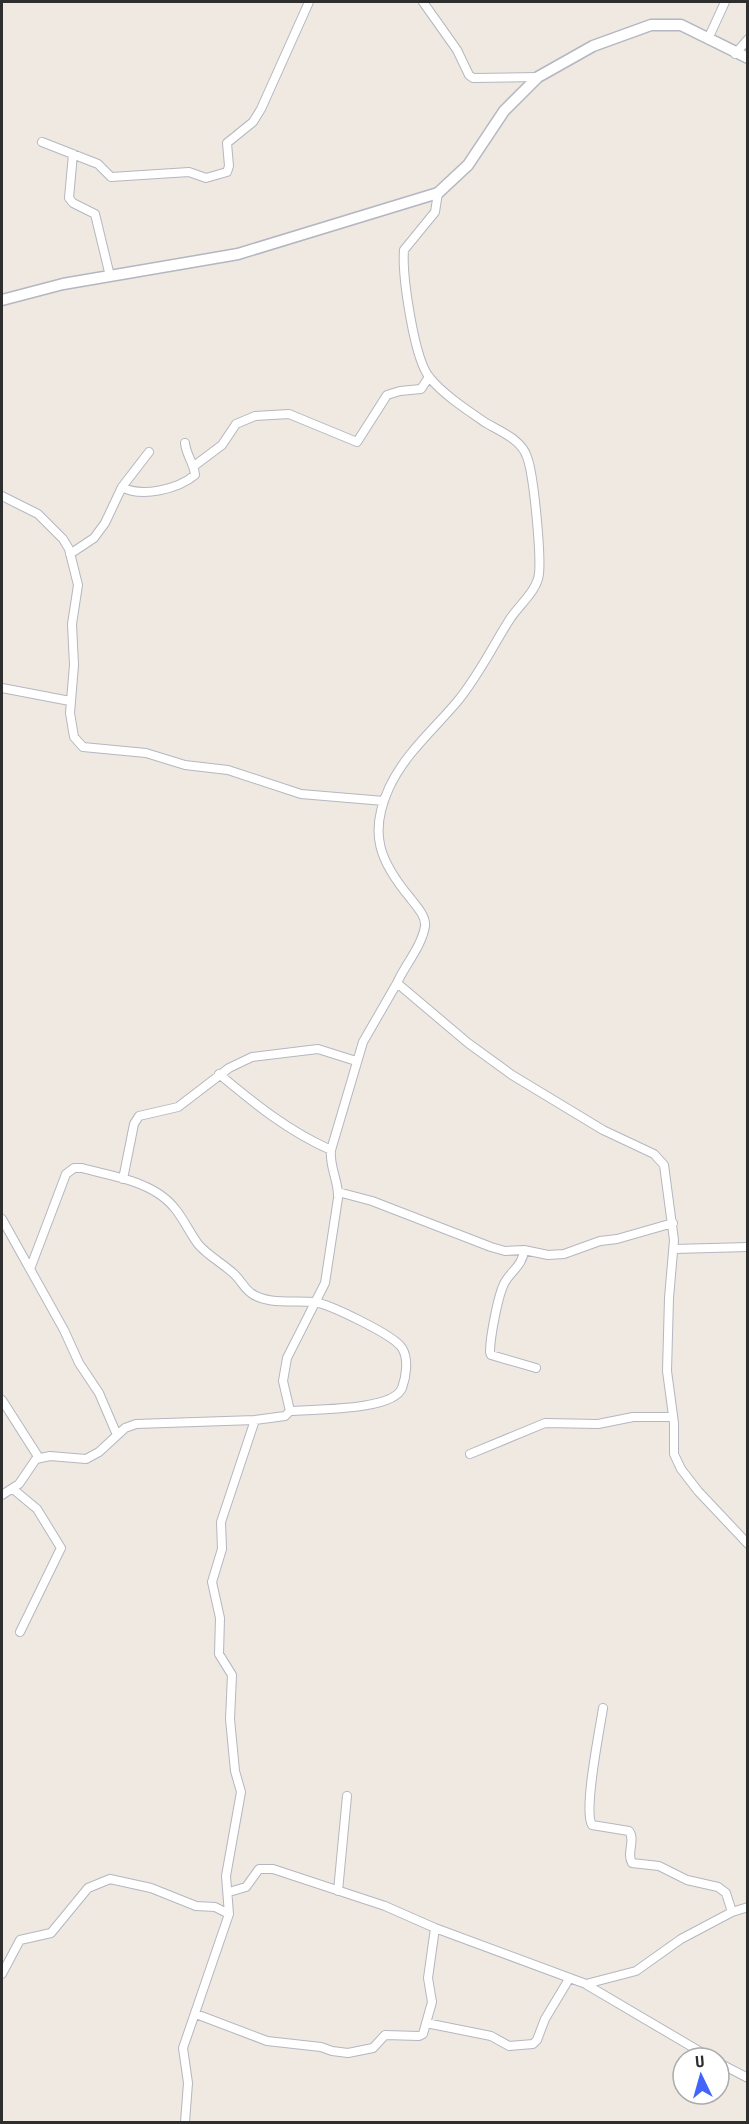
<svg xmlns="http://www.w3.org/2000/svg" width="749" height="2124" viewBox="0 0 749 2124" font-family="'Roboto Condensed',sans-serif">
<rect width="100%" height="100%" fill="#efe9e1"/>
<g fill="none" stroke-linecap="round" stroke-linejoin="round">
<!-- minor casing -->
<g stroke="#b4b7c1" stroke-width="10">
<path id="minor" d="M423 2 457 50 469 75 473 78 538 77
M708 39 725 2
M735 54 748 39
M42 142 98 164 111 177 189 172 206 178 227 172 229 166 227 143 253 122 261 109 309 2
M73 154 69 198 73 203 95 214 110 276
M438 193 435 212 404 250C402 275 414 360 430 378 444 395 467 410 486 423 500 431 522 440 527 457 534 475 541 554 539 574 537 591 519 605 510 619 492 647 478 677 456 703 433 730 404 755 389 788 368 834 380 862 411 899 417 907 426 916 425 926 422 946 405 965 397 983L468 1043 512 1075 603 1130 654 1154 664 1165 674 1240 669 1298 667 1371 674 1423V1454L681 1469 698 1491 748 1544
M194 466 222 445 236 424 255 416 289 414 357 442 387 395 400 391 421 389 429 377
M122 487C142 498 178 489 195 475 194 463 186 455 185 443
M2 496 38 514 63 539 69 549 78 585 72 624 74 665 70 713 74 737 83 747 146 753 185 765 228 770 301 794 384 801
M70 554 94 538 105 523 122 487 149 452
M2 688 70 701
M219 1074C255 1104 288 1131 331 1150
M123 1179 134 1124 139 1116 178 1107 229 1068 252 1057 318 1049 356 1061
M338 1192 372 1201 491 1247 505 1251 524 1250
M2 1219 64 1330 79 1363 99 1393 117 1435
M674 1249 748 1247
M30 1269 66 1174 74 1168H82C107 1175 137 1179 159 1194 179 1207 185 1226 198 1244 207 1255 222 1263 233 1273 240 1279 244 1288 251 1293 266 1305 296 1300 314 1302 329 1304 394 1335 402 1348 409 1359 406 1377 402 1388 393 1411 313 1409 290 1411
M536 1368 491 1355 490 1352C490 1338 498 1294 505 1282 512 1270 523 1265 524 1250L548 1255 564 1254 600 1241 617 1239 673 1223
M2 1400 39 1458
M470 1454 545 1423 598 1424 633 1417H673
M13 1489 37 1509 61 1548 20 1632
M2 1495 19 1484 36 1459 50 1456 86 1459 99 1452 125 1428 136 1424 255 1420
M603 1708C600 1729 583 1810 592 1825L629 1831C636 1840 626 1853 632 1863L659 1866 687 1880 718 1887 726 1893 732 1912
M338 1891 347 1796
M229 1892 246 1887 259 1869H273L385 1906 435 1928 586 1984 636 1971 681 1939 732 1912 748 1907
M2 1974 20 1940 51 1933 88 1888 110 1879 151 1888 196 1906 215 1907 229 1914
M587 1985 711 2058
M196 2014 267 2041 321 2047 332 2051 348 2053 373 2048 385 2035 419 2036 423 2034 432 2002 428 1978 435 1928
M426 2023 491 2036 509 2046 533 2044 537 2040 545 2019 569 1979
M719 2063 748 2078
M185 2122 188 2083 183 2048 229 1914 226 1876 241 1792 235 1771 230 1719 232 1675 219 1654 220 1618 212 1582 222 1549 221 1522 255 1420 285 1416 290 1411 283 1381 287 1358 325 1283 338 1198C339 1181 329 1167 331 1150L363 1042 397 983"/>
</g>
<!-- secondary casing -->
<g stroke="#b4b7c1" stroke-width="13">
<path id="secondary" d="M2 300 63 284 238 254 438 193 468 165 504 111 538 77 593 46 651 25H681L748 58"/>
</g>
<!-- minor -->
<use href="#minor" stroke="#fff" stroke-width="8"/>
<!-- secondary -->
<use href="#secondary" stroke="#fff" stroke-width="10"/>
</g>
<!-- border -->
<rect width="749" height="2124" fill="none" stroke="#2e2e2e" stroke-width="6"/>
<!-- north arrow -->
<g transform="translate(701 2076) rotate(355)"><circle r="28" fill="#ffffff" stroke="#ababab" stroke-width="1.5"/>
<path d="M0-4.5L10 22L0 15L-10 22Z" fill="#4264fb"/>
<text y="-9" font-size="16" font-weight="bold" text-anchor="middle" fill="#2e2e2e">U</text>
</g>
</svg>
